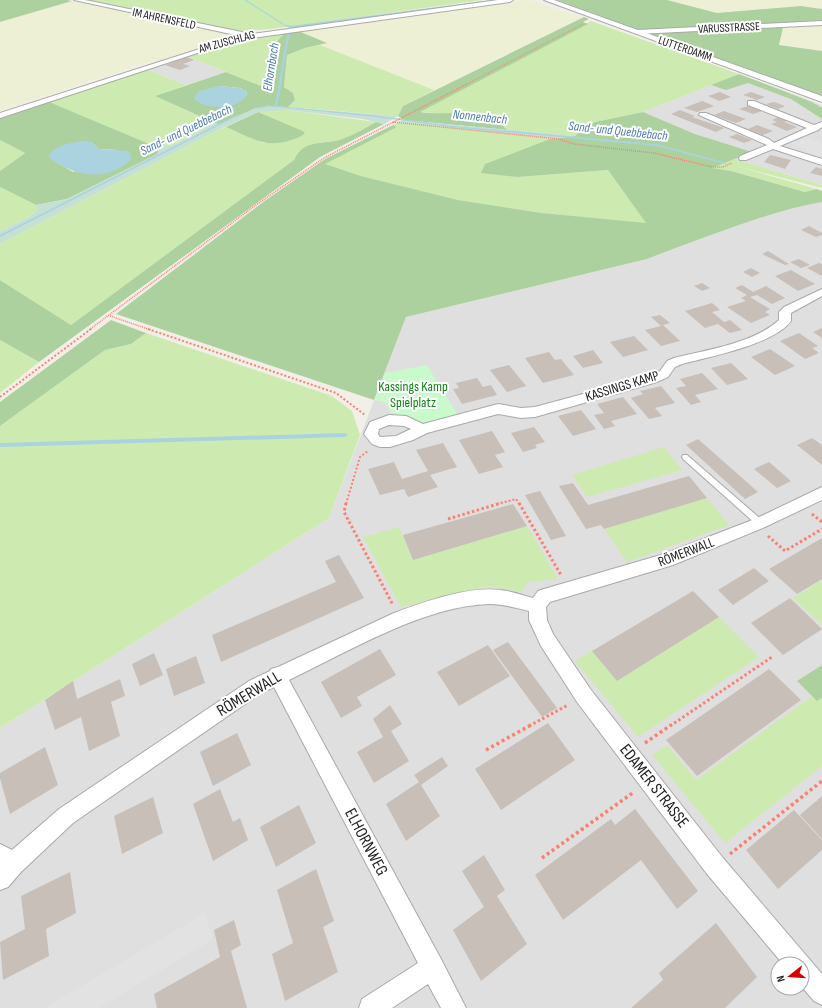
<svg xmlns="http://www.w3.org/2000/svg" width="822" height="1008" viewBox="0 0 822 1008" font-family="'Sofia Sans Condensed',sans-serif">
<rect width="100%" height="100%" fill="#f2efe9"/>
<!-- residential -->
<path fill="#e0dfdf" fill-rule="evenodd" d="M186 56 226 72 186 85 146 69Z
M739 74 822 105V185L734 159 751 152 695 134 643 112Z
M822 202V1008H0V728L329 518 406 317 647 259 671 249 750 220 780 210ZM778 964H802V988H778Z"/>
<!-- farmland -->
<path fill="#eef0d5" d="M521 0H530L581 18 434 90 320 45 326 43 296 30Z
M667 0H822V9L801 6 717 13Z
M72 1 232 35 233 36 155 62H149L0 111V22Z
M822 26V51L779 46 783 28Z"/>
<!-- grass -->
<path fill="#cdebb0" d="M87 0H483L271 29 238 31 224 28Z
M591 21 739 74 643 112 595 122 583 128 575 136 507 130 504 126 486 116 464 112 449 114 419 112Z
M285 32 275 44 274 91 186 56 232 40Z
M320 45 434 90 403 106 398 116 288 107 295 100 293 93 284 87 287 55 305 48Z
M146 69 186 85 155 96 211 122V125L178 143 159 148 47 101Z
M271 110H287L376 122C365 128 354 135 342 139 324 146 305 137 294 160L71 325 0 280V244L216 131 226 127 263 143 305 133 303 131 258 112Z
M398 122 554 139H550L518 177 608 170 647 224 542 213 458 200 361 176 324 164 397 127 393 125Z
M0 140 25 153 0 171Z
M734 159 822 185V188L736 166 817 189 806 192 731 171 711 168Z
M0 187 36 205 38 209 29 217 0 231Z
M146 333 332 396 352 411 360 435 329 518 0 728V426L105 350 131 344Z
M0 340 39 362 0 393Z
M664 447 682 470 587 497 572 475Z
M707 498 729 525 627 562 604 529Z
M527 526 558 579 528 582 523 591 520 592 490 586 401 607 363 537 399 527 413 560Z
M822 580V625L793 598Z
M719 617 759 657 638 737 575 661 592 651 617 681Z
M812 696 817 701 822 698V766L725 843 652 755 667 745 696 780Z"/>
<!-- forest -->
<path fill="#add19e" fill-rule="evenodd" d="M0 0H67L72 1 0 22Z
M557 0H667L717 13 801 6 822 9V21L784 23 779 45 822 51V96Z
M584 17 589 19 583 22 588 24 420 112C448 117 486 104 507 130L404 120 398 116 403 106Z
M296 30 327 43 305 48 287 55 284 87 293 93 295 100 288 107 256 108 219 125 155 96 226 72 274 91 275 44 285 32ZM219 86 240 88 246 91 247 95C229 103 220 110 200 103Z
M739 74 812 102 822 108V119L791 99 748 83 726 90 711 85Z
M47 101 159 148 158 154 67 199 36 205 0 187V171L25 153 0 140V117ZM91 142 99 149 117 150 73 172 56 162Z
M258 112 303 131 305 133C301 137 297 138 291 140 266 149 249 137 226 127Z
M643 112 695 134 752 152 712 168 731 171 805 192 817 189 822 191V202C787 208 755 219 722 231 697 240 672 249 647 259L406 317 374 400 116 314 266 200 325 159 393 125 397 127 325 164 361 176 458 200 542 213 646 223 608 170 518 177 481 173 485 164 550 139 575 136 583 128 595 122Z
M376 122 384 124 320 157 39 362 0 340V280L71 325 294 160C305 137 324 146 342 139 354 135 365 128 376 122Z
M111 320 146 333 131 344 105 350 0 426V402Z
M822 665V698L817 701 797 681Z"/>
<!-- wetland -->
<path fill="#c6e0d4" d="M268 106 398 116 384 124 363 119 287 110 258 112 216 131 0 244V231L29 217 38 209 36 205 67 199 157 154 159 148 178 143 211 125V122L219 124 256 108Z
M404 120 575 136 554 139 398 122Z"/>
<!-- park -->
<path fill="#c8facc" d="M427 365 459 417 429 426 395 416 391 413 385 402 374 400 385 373Z"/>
<!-- parking -->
<path fill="#e2e2e2" d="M805 136 822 144V158L789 143Z
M205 913 213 939 99 1008H44Z"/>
<!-- water -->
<path fill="#aad3df" d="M219 86 240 88 246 91 247 95C236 111 208 110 194 99L199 91Z
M267 105 371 115 453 126 657 144 727 163 725 164 657 146 451 127 376 117 269 106 252 110 235 117 0 237V235L232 117Z
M84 141 91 142 99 149 127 151 130 153 131 159C112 179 83 178 61 165 56 162 51 161 49 156 55 144 72 143 84 141Z"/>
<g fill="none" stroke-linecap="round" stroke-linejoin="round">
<!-- stream -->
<path fill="#aad3df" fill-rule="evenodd" d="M244 0H246L284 24 290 26 492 0H498L290 28 282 24Z
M553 0H556L635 28 651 29H634Z
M289 32 290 33C284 57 283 82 277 106L276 107 275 106 284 51 288 33Z
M345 433 348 435 345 437 0 447V443Z"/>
</g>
<!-- building -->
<path fill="#c7bfb8" d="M187 57 194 60 183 64 190 66 180 70 165 65Z
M720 92 731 97 719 101 708 96Z
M751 92 765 97 757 100 743 95Z
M702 101 714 106 697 112 684 108Z
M774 102 785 106 778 109 766 104Z
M748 106 762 111 753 114 739 109Z
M680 110 695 116 692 117 724 128 716 132 671 114Z
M724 111 746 119 736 123 714 115Z
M778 117 787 121 784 122 797 127 787 131 771 124 777 122 772 120Z
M757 125 773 131 763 135 748 129Z
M737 134 752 140 744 143 729 137Z
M770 155 791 160 785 169 764 162Z
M816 167 822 169V176L810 173Z
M809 226 822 233V235L816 237 801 230Z
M768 251 789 264 785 265 762 254Z
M799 259 810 265 801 268 790 262Z
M819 263 822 264V276L807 268Z
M751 268 760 273 752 277 743 272Z
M791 270 815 284 798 291 775 276Z
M702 283 710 288 702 291 694 286Z
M742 285 753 292 766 286 785 298 772 304 757 295 750 297 770 309 765 312 770 315 751 323 727 307 746 301 741 298 747 295 735 288Z
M712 303 720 310 712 312 724 322 730 320 742 330 730 333 718 324 705 328 685 311Z
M660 315 670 323 663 325 680 341 661 346 645 330 661 326 651 317Z
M822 328V338L813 332Z
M799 333 818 346 812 348 819 353 805 359 780 341Z
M634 336 648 350 623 357 610 342Z
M770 349 795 366 775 375 751 357Z
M593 350 603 363 583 368 573 356Z
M549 352 555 360 561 359 574 375 543 383 525 358Z
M731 363 748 379 727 385 711 368Z
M509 365 526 386 507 392 490 370Z
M702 373 718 389 695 395 701 402 691 405 676 388 686 386 680 379Z
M477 378 483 387 491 385 497 395 462 404 453 389 459 388 456 383Z
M661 386 675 403 655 408 662 416 649 419 631 398 643 394 640 391Z
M623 397 637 414 611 421 615 426 604 429 594 415 604 413 597 404Z
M581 410 596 429 573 436 558 416Z
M534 427 545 442 535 445 537 448 523 452 511 433Z
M492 431 505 452 495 455 503 467 479 474 459 440Z
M812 438 822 445V465L797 445Z
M698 439 758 492 745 499 686 445Z
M443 443 457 467 430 475 438 487 408 497 404 489 380 495 368 469 394 462 402 479 428 471 416 450Z
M769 462 791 481 777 488 754 469Z
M689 476 707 498 604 529 601 525 586 529 559 486 573 483 588 505Z
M540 491 566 536 551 540 525 495Z
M513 504 527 526 413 560 403 535Z
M822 538V579L797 594 769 569Z
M339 555 364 598 221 662 212 635 336 582 325 561Z
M754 568 769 581 733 605 718 590Z
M693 591 719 617 617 681 592 651Z
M790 598 822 629 783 655 751 623Z
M508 642 557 708 542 717 493 650Z
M488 645 510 676 459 706 437 672Z
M380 649 396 675 357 697 362 706 341 718 321 682Z
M154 653 163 675 140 686 132 664Z
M196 656 205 683 174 696 166 669Z
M769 669 801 700 697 776 666 740Z
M120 679 125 696 111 702 120 736 89 751 81 717 55 730 45 700 73 681 77 699Z
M390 705 402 724 391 731 409 761 374 783 357 752 383 737 373 719Z
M548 723 575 760 501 810 475 769Z
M237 733 251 765 213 786 200 752Z
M45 747 58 785 10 814 0 778V773Z
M442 757 448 766 421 785 440 816 406 841 386 804 419 782 414 775Z
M220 789 233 822 240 818 248 840 213 861 193 804Z
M822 796V839L800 815Z
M153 797 163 833 122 854 114 816Z
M299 805 316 843 276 867 260 827Z
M635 809 698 891 677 909 641 860 563 920 535 875 611 819 615 825Z
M794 810 822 840V850L778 889 746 850Z
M484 855 505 890 497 896 527 944 481 981 453 930 484 907 462 871Z
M316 869 334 921 323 927 338 972 285 1001 272 954 293 943 277 890Z
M70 872 76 913 46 929 49 956 3 980 0 942 25 929 21 896Z
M234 920 241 945 231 951 247 1008H157L154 994 220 957 214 930Z
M716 923 757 977 725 1008H631L663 980 659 973Z"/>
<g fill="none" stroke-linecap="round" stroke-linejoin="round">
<!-- service casing -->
<g stroke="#a9a9a9" stroke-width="2">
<path id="service" d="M683 455H687L763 521 764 523 763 525H757L683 459 682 457Z"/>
</g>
<!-- minor casing -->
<g stroke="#a9a9a9" stroke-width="2">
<path id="minor" d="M74 0H85L242 32 244 33 245 35 498 0H513L510 2 237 40 0 118V113L240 36Z
M822 21V25L637 34 634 32 637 30Z
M748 101H754L814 125 822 122V127L818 130 780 146 822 159V165L773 149 746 160H740L739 158 740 156 767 145 699 115 700 113H706L769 139 774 143 807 128 748 105Z
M822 289V296L791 313V321C775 344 709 357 682 364L675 367 668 377 657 382 535 417 521 418 498 414 427 433 413 440 390 447H380L372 444 364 434 370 422 389 415 406 416 423 424 498 404 521 408 535 407 649 376 660 371 667 361 674 358C706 350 754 343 779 320V312L784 307ZM389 425 404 426 411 429 396 436 380 437 378 434 379 429Z
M822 487V500L765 527 673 565 550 602 546 607 547 620 553 634 591 690 723 858 822 974V1005L814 1001 802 987V964H783L707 874 577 702 541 646 529 620V611C516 608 503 604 490 604 426 605 347 652 289 680L441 959 466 1008H441L428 984 392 1008H359L362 999 418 963 274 687 261 693 73 823 21 872 8 887 0 890V844L12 850 59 809 249 681 270 671 271 669 278 667 394 613C424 602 468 586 500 590 511 591 522 595 533 598L538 591 544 589 664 554 755 519Z"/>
</g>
<!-- tertiary casing -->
<g stroke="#a9a9a9" stroke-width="2">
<path id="tertiary" d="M544 0H554L822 96V102Z"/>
</g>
<!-- path-far4 -->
<path stroke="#fa8072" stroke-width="1" stroke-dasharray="1 1" stroke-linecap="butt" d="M465 85 583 24"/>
<!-- path-far3 -->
<path stroke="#fa8072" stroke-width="1.5" stroke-dasharray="1 1" stroke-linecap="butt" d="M393 122 559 139 574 144 654 153 712 167H723L732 163
M110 316 151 330
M89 330 256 205 324 158 467 84"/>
<!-- path-far2 -->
<path stroke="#fa8072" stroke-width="2" stroke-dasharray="2 2" stroke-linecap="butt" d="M148 329 336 393 365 415
M0 397 91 329
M346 504 360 457 368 451
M497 504 516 499 519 504"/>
<!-- path-far1 -->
<path stroke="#fa8072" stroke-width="3" stroke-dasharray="2.5 2.5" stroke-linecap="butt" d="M346 503 344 512 393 605
M519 503 561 575
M812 514 822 522
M448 519 501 503
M768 536 785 551 822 529
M529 726 568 705
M670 726 772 657"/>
<!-- path -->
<path stroke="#fa8072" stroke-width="3.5" stroke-dasharray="3 3" stroke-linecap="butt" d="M645 743 671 725
M486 750 531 725
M730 854 822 781
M542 858 634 792"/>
<!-- service -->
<use href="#service" fill="#fff" fill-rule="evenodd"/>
<!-- minor -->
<use href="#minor" fill="#fff" fill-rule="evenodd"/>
<!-- tertiary -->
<use href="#tertiary" fill="#fff" fill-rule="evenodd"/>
</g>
<g text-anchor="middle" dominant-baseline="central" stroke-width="4" stroke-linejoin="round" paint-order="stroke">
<!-- far-street labels -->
<g font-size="12" fill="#222" stroke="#fff">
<text transform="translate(164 19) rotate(12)">IM AHRENSFELD</text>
<text transform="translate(729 28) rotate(-3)">VARUSSTRASSE</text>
<text transform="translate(227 42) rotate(-15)">AM ZUSCHLAG</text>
<text transform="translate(685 49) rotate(19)">LUTTERDAMM</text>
</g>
<!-- far-water labels -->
<g font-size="13" font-style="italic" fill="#4a7aab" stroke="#fff">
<text transform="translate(271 67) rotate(-81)">Elhornbach</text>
<text transform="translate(480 117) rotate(6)">Nonnenbach</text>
<text transform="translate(186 130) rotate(-26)">Sand- und Quebbebach</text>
<text transform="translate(618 131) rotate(6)">Sand- und Quebbebach</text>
</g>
<!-- park labels -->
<g font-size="14" fill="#0c8416" stroke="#fff">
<text x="413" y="386">Kassings Kamp<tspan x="413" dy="16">Spielplatz</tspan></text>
</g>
<!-- street labels -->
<g font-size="14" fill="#222" stroke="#fff">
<text transform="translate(622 386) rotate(-17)">KASSINGS KAMP</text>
<text transform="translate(686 552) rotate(-21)">RÖMERWALL</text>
</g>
<!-- near-street labels -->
<g font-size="17" fill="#222" stroke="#fff">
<text transform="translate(249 694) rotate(-31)">RÖMERWALL</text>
<text transform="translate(654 786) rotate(52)">EDAMER STRASSE</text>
<text transform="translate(366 842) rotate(62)">ELHORNWEG</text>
</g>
</g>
<!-- north arrow -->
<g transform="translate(790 976) rotate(253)"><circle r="19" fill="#ffffff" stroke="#a7a7a7"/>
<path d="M0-3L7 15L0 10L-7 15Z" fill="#d40000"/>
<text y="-6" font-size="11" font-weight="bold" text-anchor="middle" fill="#222222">N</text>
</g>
</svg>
